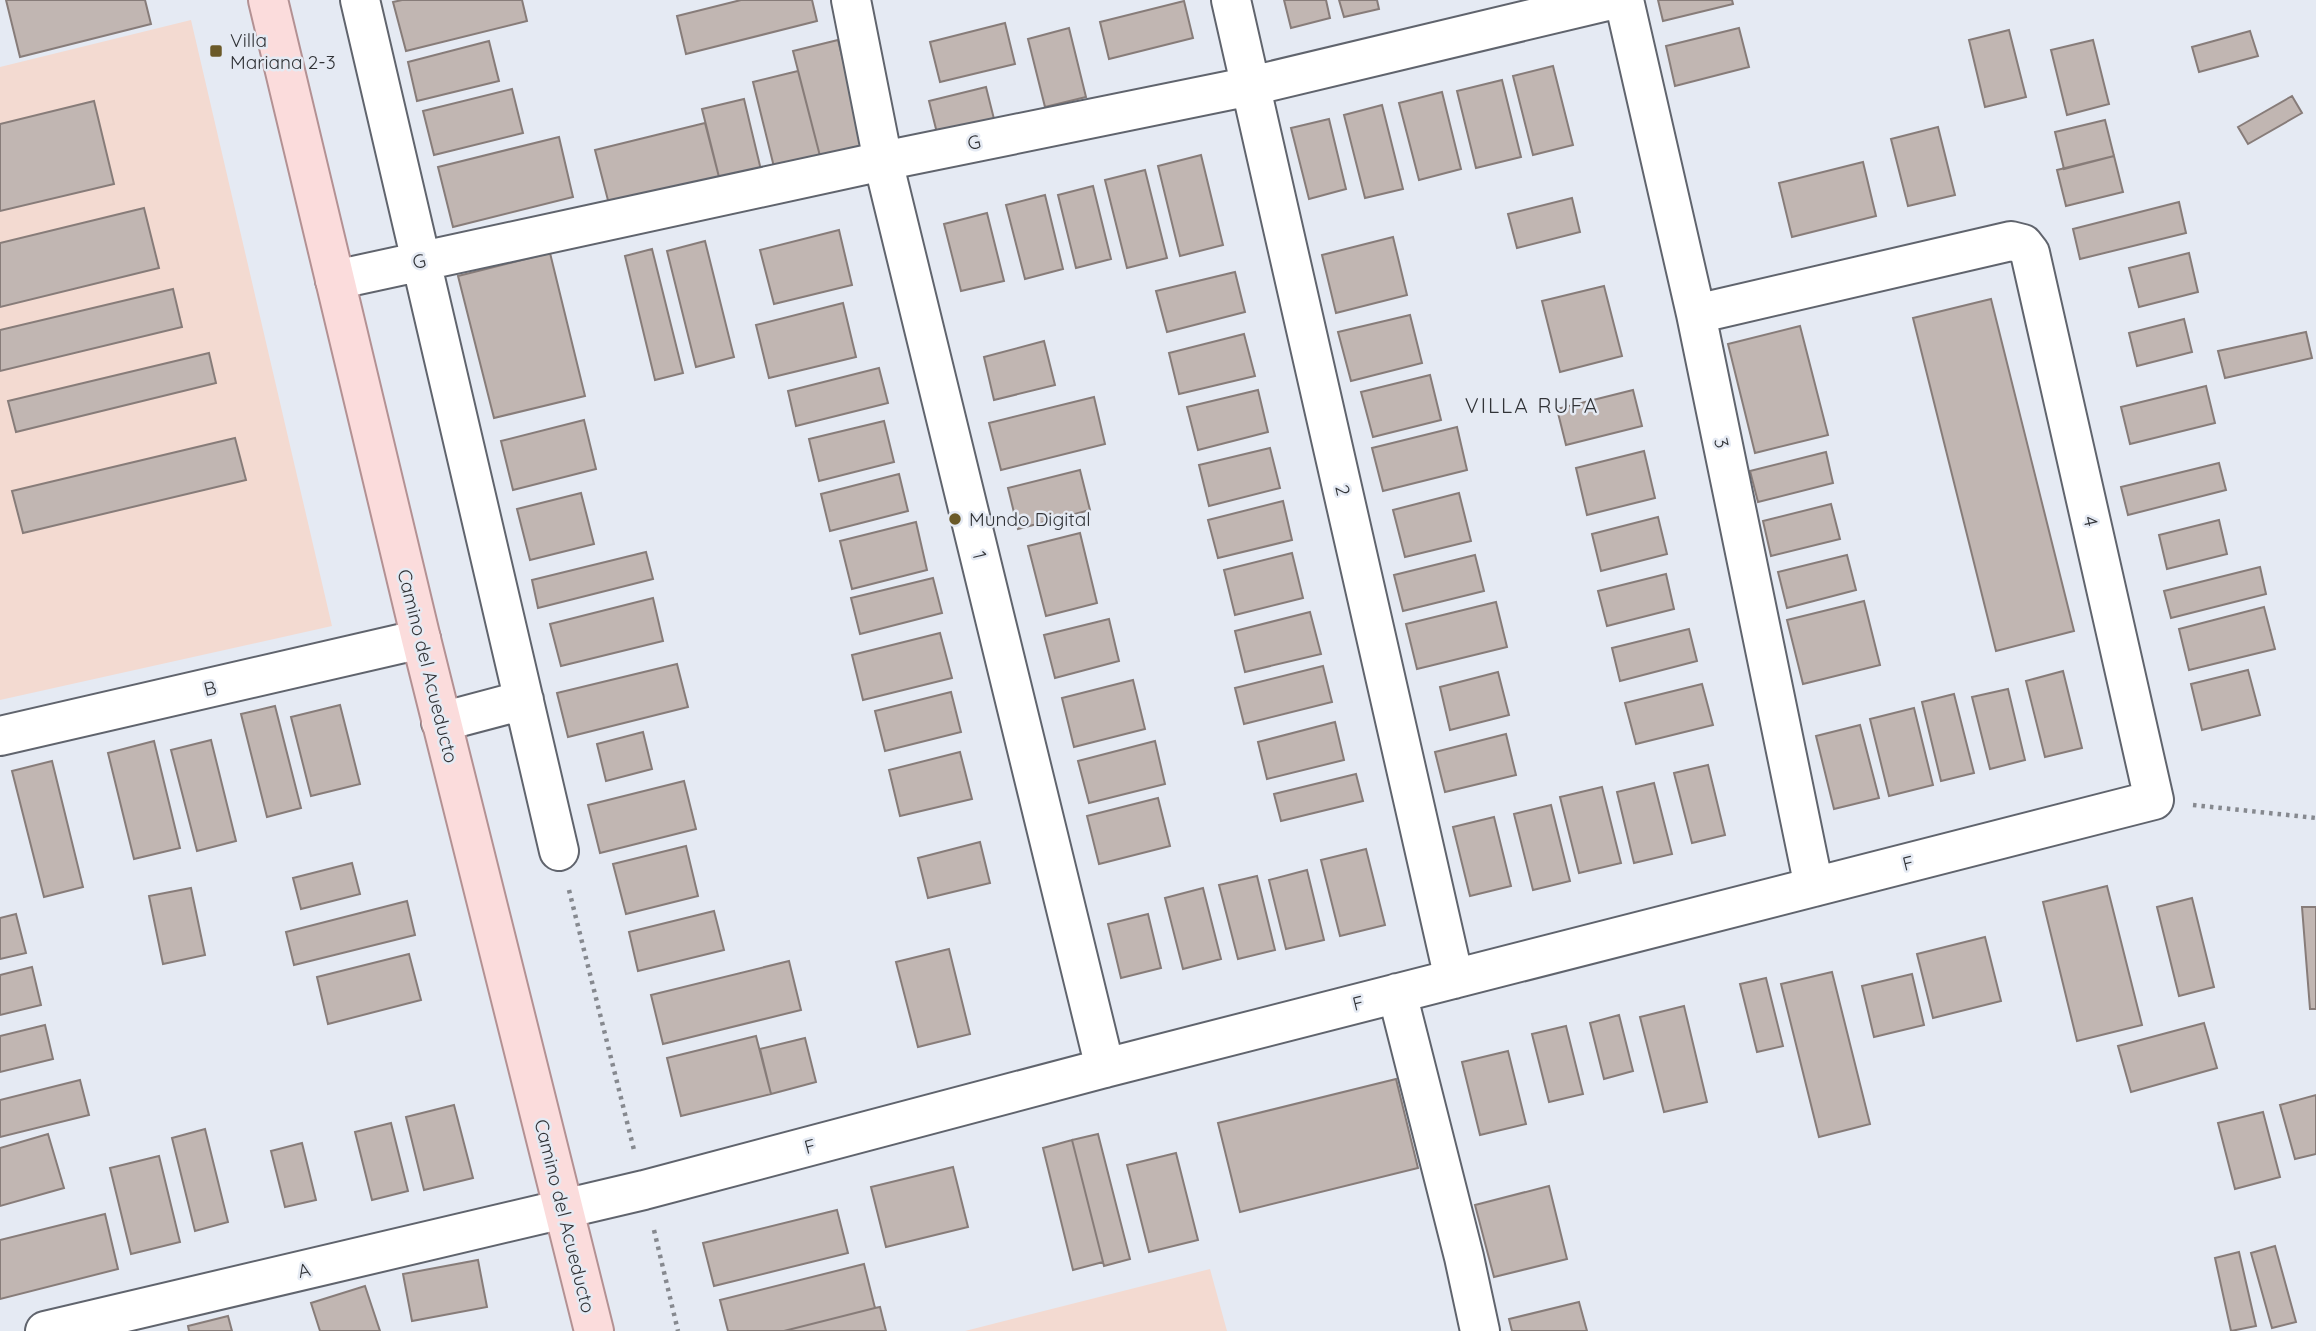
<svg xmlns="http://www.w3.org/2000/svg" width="2316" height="1331" viewBox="0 0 2316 1331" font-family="Quicksand,sans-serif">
<rect width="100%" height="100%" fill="#e5eaf3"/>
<!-- education -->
<path fill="#f3dad1" d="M191 20 332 626 0 700V67Z
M1210 1269 1227 1331H965Z"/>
<!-- building -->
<path fill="#c1b6b2" stroke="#877c79" stroke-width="2" d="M6 0H145L151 24 20 57Z
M402 0H522L527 21 406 51 393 2Z
M741 0H812L817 21 686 54 677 16Z
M1284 0H1326L1330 18 1291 28Z
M1339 0H1377L1379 9 1344 17Z
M1658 0H1732L1733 4 1663 21Z
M1184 1 1193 38 1109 59 1100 22Z
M1005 23 1015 64 940 82 930 42Z
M1069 28 1086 97 1045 107 1028 39Z
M1739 28 1749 67 1675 86 1666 46Z
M2009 30 2026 97 1985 107 1969 40Z
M2250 31 2258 56 2199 72 2192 47Z
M838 40 864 145 820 156 793 51Z
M2093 40 2109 104 2067 115 2051 50Z
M489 41 499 81 417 101 408 62Z
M1553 66 1573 145 1533 155 1513 76Z
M798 71 820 156 774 167 753 82Z
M1502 80 1521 157 1476 168 1457 91Z
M986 87 994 119 937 133 929 101Z
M512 89 523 133 434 155 423 111Z
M1442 92 1461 169 1419 180 1399 103Z
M2292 96 2302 113 2248 144 2238 127Z
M744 99 761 170 720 181 702 109Z
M94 101 114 184 0 211V124Z
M1382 105 1403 189 1365 198 1344 115Z
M1329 119 1346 189 1309 199 1291 128Z
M2105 120 2114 156 2064 169 2055 132Z
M705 123 720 181 610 208 595 150Z
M1938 127 1955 195 1908 206 1891 139Z
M559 137 573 197 453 227 438 167Z
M1201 155 1223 245 1180 256 1158 166Z
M2114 156 2123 192 2066 206 2057 170Z
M1863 162 1876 216 1792 237 1779 183Z
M1145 170 1167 258 1127 268 1105 180Z
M1093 186 1111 259 1076 268 1058 195Z
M1045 195 1063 269 1025 279 1006 205Z
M1572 198 1580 232 1517 248 1508 214Z
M2179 202 2186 233 2080 259 2073 229Z
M144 208 159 268 0 307V243Z
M987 213 1004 281 961 291 944 224Z
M839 230 852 285 774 304 760 250Z
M1393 237 1407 295 1336 313 1322 255Z
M705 241 734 357 696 367 667 251Z
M652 249 683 373 655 380 625 256Z
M550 253 585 396 494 418 458 276Z
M2189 253 2198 292 2139 307 2129 268Z
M1235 272 1245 312 1167 332 1156 291Z
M1604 286 1622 356 1560 372 1542 301Z
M173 289 182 327 0 371V330Z
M1991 299 2074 631 1996 651 1913 318Z
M843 303 856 357 769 378 756 325Z
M1410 315 1422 363 1351 381 1338 332Z
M2184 319 2192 352 2137 366 2129 333Z
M1800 326 1828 435 1755 453 1728 344Z
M2306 332 2312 358 2225 378 2218 351Z
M1244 334 1255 376 1179 394 1169 353Z
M1044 341 1055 385 994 400 984 357Z
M209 353 216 383 16 432 8 401Z
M879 368 888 403 796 426 788 391Z
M1430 375 1441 420 1373 437 1361 392Z
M2206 386 2215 423 2130 444 2121 407Z
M1258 390 1268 432 1198 450 1187 407Z
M1633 390 1642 426 1566 445 1557 409Z
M1094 397 1105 444 1001 470 989 423Z
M584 420 596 469 513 490 501 441Z
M884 421 894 462 819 481 809 439Z
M1457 427 1467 470 1383 491 1372 448Z
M235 438 246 480 23 533 12 491Z
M1270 448 1280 488 1209 506 1199 465Z
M1644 451 1655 498 1587 515 1576 468Z
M1826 452 1833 483 1758 502 1750 471Z
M2219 463 2226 490 2128 515 2121 487Z
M1080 470 1090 510 1018 529 1008 488Z
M899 474 908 511 830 531 821 494Z
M581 493 594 544 530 560 517 509Z
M1459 493 1471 541 1405 557 1393 510Z
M1283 501 1292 540 1218 558 1208 520Z
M1831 504 1840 539 1771 556 1763 521Z
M1658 517 1667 554 1601 571 1592 534Z
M2219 520 2227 554 2167 569 2159 535Z
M916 522 927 570 852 589 840 541Z
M1080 533 1097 603 1046 616 1028 546Z
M646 552 653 579 538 608 532 580Z
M1292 553 1303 598 1235 615 1224 570Z
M1475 555 1484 591 1403 611 1394 575Z
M1847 555 1856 590 1787 608 1778 572Z
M2260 567 2266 594 2171 618 2164 591Z
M1666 574 1674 609 1607 626 1598 591Z
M933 578 942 613 860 634 851 598Z
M653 598 663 641 561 666 550 624Z
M1864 601 1880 665 1803 684 1787 620Z
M1496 602 1507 647 1417 669 1406 624Z
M2264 607 2275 649 2189 670 2179 629Z
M1310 612 1321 654 1245 672 1235 631Z
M1109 619 1119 661 1055 678 1044 635Z
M1689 629 1697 661 1620 681 1612 648Z
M940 633 952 678 863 700 852 655Z
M677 664 688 707 568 737 557 693Z
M1323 666 1332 702 1244 724 1235 688Z
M2248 670 2260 715 2202 730 2191 684Z
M2063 671 2082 748 2045 757 2026 681Z
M1498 672 1509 715 1450 730 1440 687Z
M1133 680 1145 729 1074 747 1062 698Z
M1702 684 1713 725 1636 744 1625 703Z
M2008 689 2025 760 1990 769 1972 697Z
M951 692 961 732 885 751 875 711Z
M1954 694 1974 773 1941 781 1922 702Z
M340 705 360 784 311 796 291 717Z
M275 706 301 808 267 817 241 714Z
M1914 708 1933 785 1889 796 1870 719Z
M1335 722 1344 760 1267 779 1258 742Z
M1860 725 1879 798 1834 809 1816 736Z
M643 732 652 769 606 781 597 744Z
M1506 734 1516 775 1445 792 1435 752Z
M211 740 236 841 197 851 171 750Z
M154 741 180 848 134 859 108 753Z
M1155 741 1165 784 1089 803 1078 761Z
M960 752 972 799 900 816 889 770Z
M52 761 83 887 44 897 12 771Z
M1708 765 1725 835 1692 843 1674 773Z
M1356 774 1363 801 1281 821 1274 794Z
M684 781 696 829 600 853 588 805Z
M1654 783 1672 854 1634 863 1617 792Z
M1602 787 1621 863 1579 873 1560 797Z
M1158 798 1170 846 1099 864 1087 816Z
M1551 805 1570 881 1533 890 1514 814Z
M1494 817 1511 886 1470 896 1453 827Z
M980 842 990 883 928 898 918 858Z
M686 846 698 896 626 914 613 864Z
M1366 849 1385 925 1340 936 1321 860Z
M352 863 360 894 301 909 293 878Z
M1307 870 1324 940 1286 949 1269 880Z
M1257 876 1275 950 1238 959 1219 885Z
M2107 886 2142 1025 2077 1041 2043 902Z
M191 888 205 955 163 964 149 896Z
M1203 888 1221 959 1183 969 1165 898Z
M2192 898 2214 987 2179 996 2157 907Z
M407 901 415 935 294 965 286 932Z
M2302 907H2316V1009H2310Z
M714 911 724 950 638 971 629 932Z
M16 914 26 953 0 959V918Z
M1148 914 1161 968 1121 978 1108 924Z
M1985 937 2001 1001 1933 1018 1917 954Z
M949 949 970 1034 918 1047 896 962Z
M409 954 421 1000 328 1024 317 977Z
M789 961 801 1010 663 1044 651 995Z
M32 967 41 1005 0 1015V975Z
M1832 972 1870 1124 1819 1137 1781 984Z
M1912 974 1924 1025 1874 1037 1862 986Z
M1766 978 1783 1046 1757 1052 1740 984Z
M1684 1006 1707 1102 1664 1112 1640 1017Z
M1619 1015 1633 1071 1604 1079 1590 1023Z
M2204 1023 2217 1068 2131 1092 2118 1046Z
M45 1025 53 1059 0 1072V1036Z
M1566 1026 1583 1094 1549 1102 1532 1034Z
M756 1036 771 1094 681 1116 667 1058Z
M805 1038 816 1082 771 1094 760 1049Z
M1508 1051 1526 1124 1480 1135 1462 1062Z
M1396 1079 1418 1168 1240 1212 1218 1123Z
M80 1080 89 1115 0 1137V1100Z
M2316 1095V1154L2295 1159 2280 1105Z
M454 1105 473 1178 424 1190 406 1117Z
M2263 1112 2280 1177 2235 1189 2218 1123Z
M391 1123 408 1191 372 1200 355 1132Z
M205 1129 228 1222 195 1231 172 1138Z
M48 1134 64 1188 0 1206V1148Z
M1098 1134 1130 1259 1104 1266 1072 1140Z
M1072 1140 1103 1262 1073 1270 1043 1148Z
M302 1143 316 1200 285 1207 271 1151Z
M1176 1153 1198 1240 1149 1252 1127 1165Z
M159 1156 180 1242 131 1254 110 1168Z
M953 1167 968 1227 886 1247 871 1187Z
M1549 1186 1567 1259 1494 1277 1475 1205Z
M837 1210 848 1253 714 1286 703 1243Z
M105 1214 118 1269 0 1299V1240Z
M2275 1246 2296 1322 2272 1328 2251 1253Z
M2239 1252 2256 1326 2231 1331 2215 1258Z
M478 1260 487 1307 412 1321 403 1274Z
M864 1264 875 1308 784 1331H728L720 1300Z
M365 1286 380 1331H320L311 1303Z
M1579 1302 1587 1331H1512L1509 1319Z
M880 1307 886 1331H784L875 1308Z
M228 1316 232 1331H189L188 1326Z"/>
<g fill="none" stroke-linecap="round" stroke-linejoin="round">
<!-- minor casing -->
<g stroke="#60646d" stroke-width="42">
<path id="minor" d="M360 0 559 851
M851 0 883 161 1105 1068
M1231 0 1454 979
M1624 0 1696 314 1814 887
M335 280 883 161 1251 86 1611 0
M441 722 524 700
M0 736 421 639
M1397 993 1464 1257 1480 1331
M45 1331 644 1190 1105 1068 2154 800 2030 253 2023 244 2011 241 1696 314"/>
</g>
<!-- major casing -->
<g stroke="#b39193" stroke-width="42">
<path id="major" d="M268 0 421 639 594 1331"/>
</g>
<!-- path -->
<path stroke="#86898f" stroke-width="4.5" stroke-dasharray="3.5 5" stroke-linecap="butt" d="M2193 805 2316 818
M569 890 634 1150
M654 1230 678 1331"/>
<!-- minor -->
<use href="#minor" stroke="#fff" stroke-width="38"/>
<!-- major -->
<use href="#major" stroke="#fbdcdc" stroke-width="38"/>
</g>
<!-- markers -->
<g fill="#6b5a28" stroke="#e5eaf3" stroke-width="2.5">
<rect x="209" y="44" width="14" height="14" rx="3.5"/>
<circle cx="955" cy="519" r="7"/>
</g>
<g text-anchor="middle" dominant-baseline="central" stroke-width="5" stroke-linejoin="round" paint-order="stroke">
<!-- poi labels -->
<g font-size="19" fill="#313337" stroke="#e5eaf3" text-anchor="start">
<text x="230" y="40">Villa<tspan x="230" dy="22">Mariana 2-3</tspan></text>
<text x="969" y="519">Mundo Digital</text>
</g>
<!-- street labels -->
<g font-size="19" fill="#313337" stroke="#e5eaf3">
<text transform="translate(974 142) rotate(-12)">G</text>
<text transform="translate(419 261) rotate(-13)">G</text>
<text transform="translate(1722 443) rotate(78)">3</text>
<text transform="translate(1343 490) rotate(77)">2</text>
<text transform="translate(2091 521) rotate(77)">4</text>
<text transform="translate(980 555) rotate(76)">1</text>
<text transform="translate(428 666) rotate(76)">Camino del Acueducto</text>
<text transform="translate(210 688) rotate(-13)">B</text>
<text transform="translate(1908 863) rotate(-14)">F</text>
<text transform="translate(1358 1003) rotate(-14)">F</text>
<text transform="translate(810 1146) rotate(-15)">F</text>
<text transform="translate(565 1216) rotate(76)">Camino del Acueducto</text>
<text transform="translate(304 1270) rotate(-13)">A</text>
</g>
<!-- neighbourhood labels -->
<g font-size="21" letter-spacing="2" fill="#313337" stroke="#e5eaf3">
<text x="1532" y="405">VILLA RUFA</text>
</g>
</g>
</svg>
